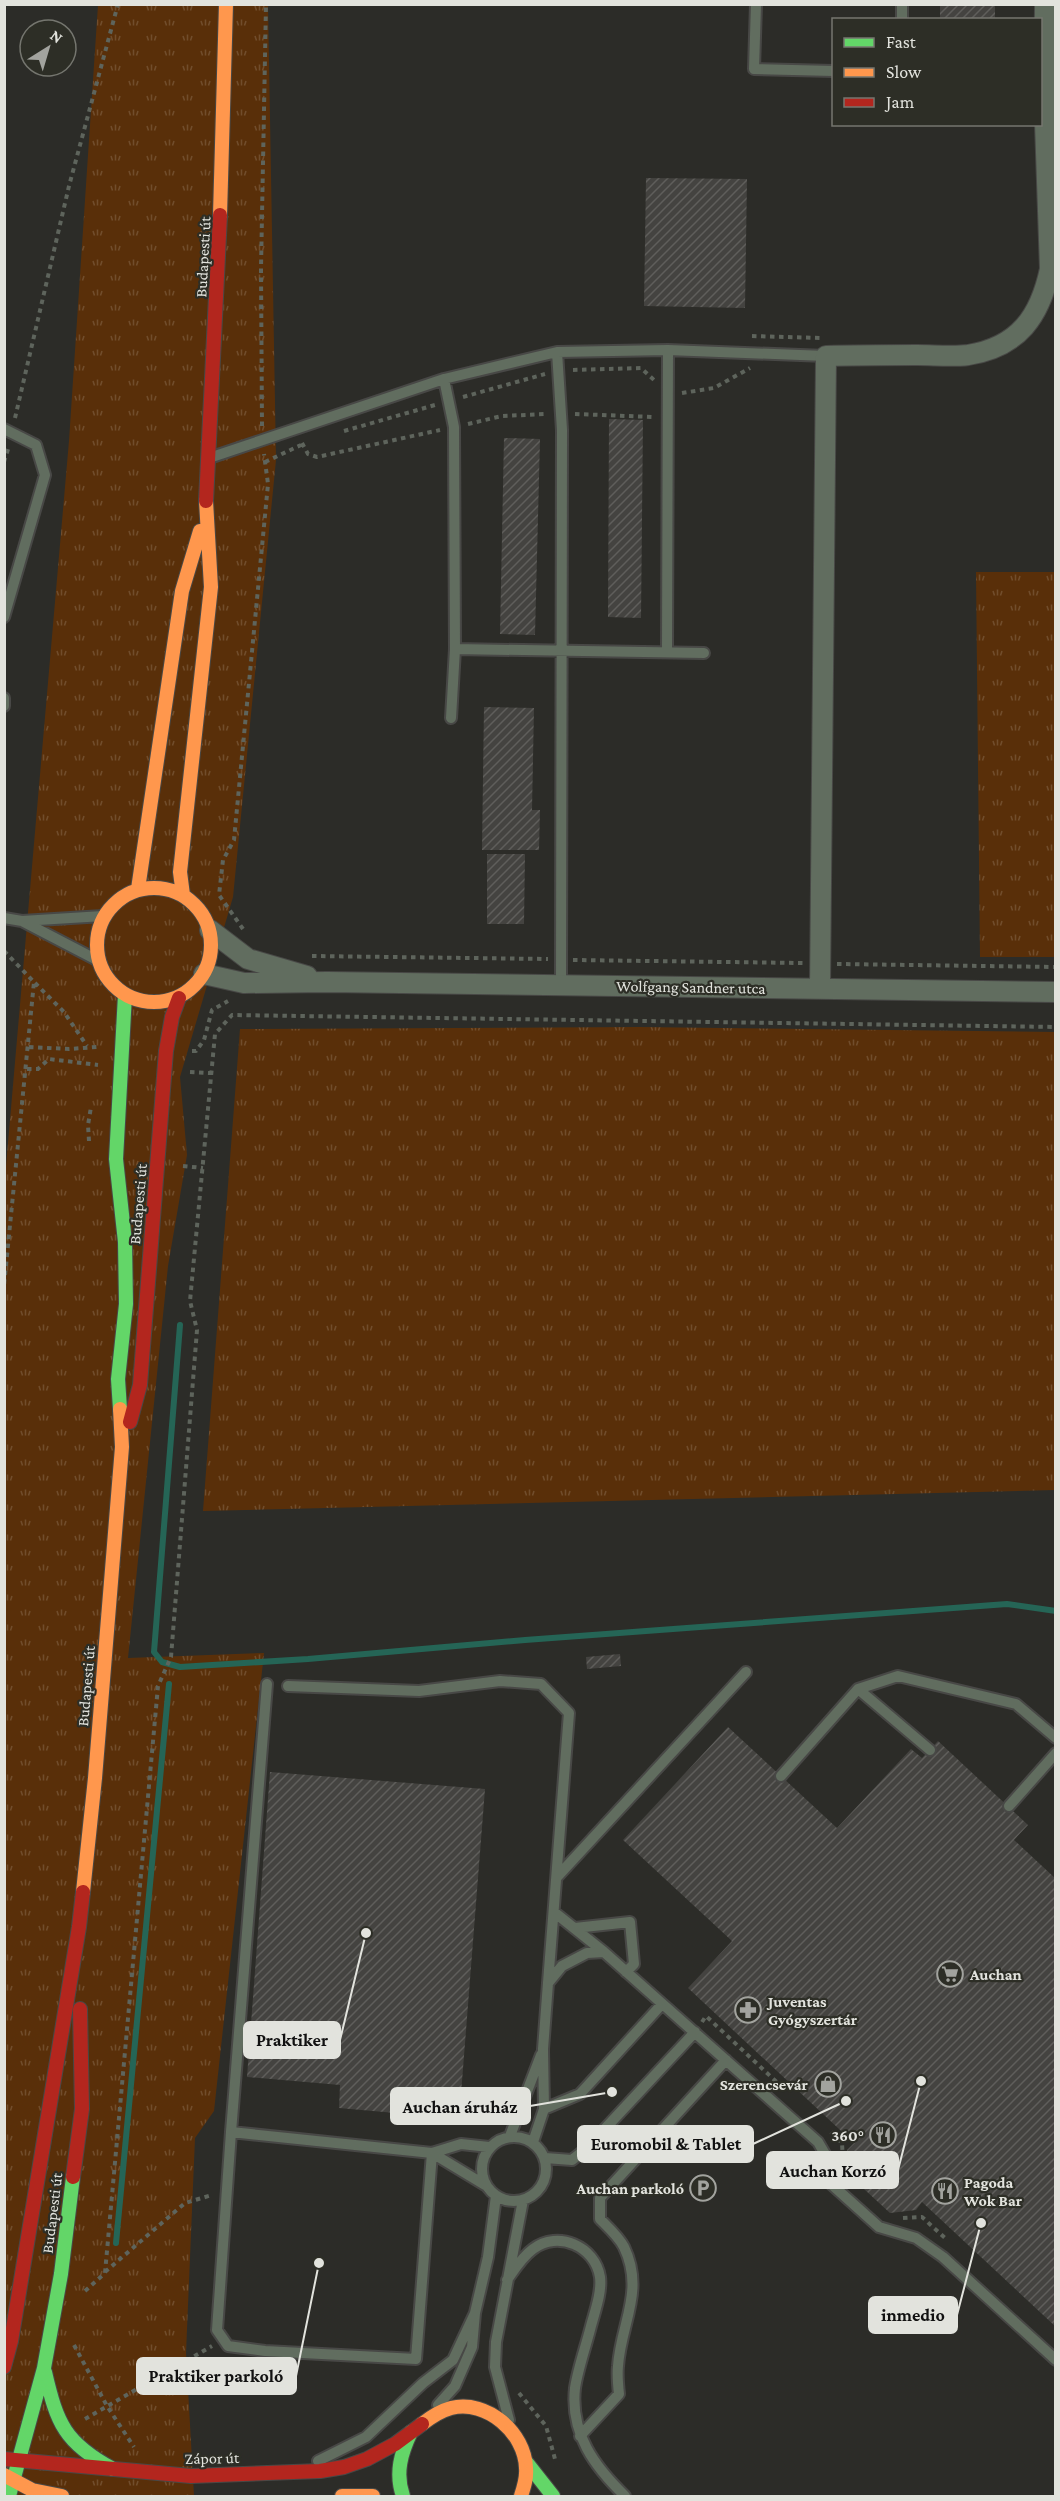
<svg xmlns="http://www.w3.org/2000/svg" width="1060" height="2501" viewBox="0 0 1060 2501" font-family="'Crimson Pro',serif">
<defs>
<pattern id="grass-tufts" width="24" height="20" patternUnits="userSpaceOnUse" patternTransform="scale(1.5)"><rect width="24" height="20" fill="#592f09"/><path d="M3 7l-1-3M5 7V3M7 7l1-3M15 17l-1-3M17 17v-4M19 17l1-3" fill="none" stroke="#714d2c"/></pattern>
<pattern id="building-hatch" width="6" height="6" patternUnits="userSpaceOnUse" patternTransform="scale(1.5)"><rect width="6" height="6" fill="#444340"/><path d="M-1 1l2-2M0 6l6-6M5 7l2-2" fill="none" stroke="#5f5e5b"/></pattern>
</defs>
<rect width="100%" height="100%" fill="#2c2c28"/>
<!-- grass -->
<path fill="url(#grass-tufts)" d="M98 5H268L276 460 233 897 180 1077 187 1155 168 1266 128 1658 264 1653 214 2111 195 2138 186 2353 194 2496H5L4 1189 69 441Z
M976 572H1055V957H980Z
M639 1027 1055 1032V1490L203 1511 240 1029Z"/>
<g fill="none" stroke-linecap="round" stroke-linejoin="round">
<!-- stream -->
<path stroke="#256556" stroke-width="6" d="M180 1325 154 1652 162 1662 180 1667 308 1659 525 1640 1007 1604 1056 1611
M116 2243 169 1684"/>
</g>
<!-- building -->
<path fill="url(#building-hatch)" d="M940 4H995V20H940Z
M646 178 747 179 745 308 644 306Z
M609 419 643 420 641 618 608 617Z
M504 438 540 439 535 635 500 634Z
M484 707 534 708 532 810H540L539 850H482Z
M487 854H525L524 924H487Z
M620 1654 621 1666 587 1669 586 1657Z
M728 1727 837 1828 911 1749 922 1758 938 1741 1028 1825 1014 1840 1056 1879V2327L922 2202 916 2210 890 2213 852 2178 847 2150 854 2143 688 1988 732 1941 623 1840Z
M270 1772 485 1789 461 2094 442 2093 440 2117 339 2108 340 2085 247 2077Z"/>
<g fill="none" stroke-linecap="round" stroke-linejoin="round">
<!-- lane casing -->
<g stroke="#484846" stroke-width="14">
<path id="lane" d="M756 4 754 69 834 71
M902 20V4
M557 352 562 430 561 985
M444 379 454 427 455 649 451 718
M4 429 36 445 45 475 4 617
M212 457 444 379 557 352 668 350 826 356
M455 649 704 653
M667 651 668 350
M4 698V706
M4 918 22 921 103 916
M22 921 97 960
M288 1686 419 1691 500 1681 541 1684 569 1713 548 1983
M858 1689 930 1750
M781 1776 858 1689 898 1676 1016 1704 1056 1738
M1009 1806 1056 1753
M557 1877 746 1672
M554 1912 604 1952
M575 1928 630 1922 634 1964 626 1972
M544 2109 580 2094 662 2004
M231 2132 432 2153 416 2359 265 2351 228 2346 217 2330Z
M231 2132 267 1684
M510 2136 541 2055
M482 2169a32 32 0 1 1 64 0a32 32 0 1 1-64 0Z
M533 2142 544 2109 543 2049 548 1983 562 1966 587 1953 604 1952 818 2142 825 2154 830 2183 879 2227 916 2238 943 2257 1056 2360
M432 2153 485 2185
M432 2153 461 2144 489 2147
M545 2158 572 2160 587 2148 695 2032
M507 2280C514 2270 522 2257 533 2249 558 2230 595 2246 600 2277 602 2292 595 2311 591 2326 586 2346 578 2368 575 2388 570 2434 595 2467 625 2496
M438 2405 455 2386 472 2347 475 2313 488 2257 496 2196
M509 2420 495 2367 496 2342 523 2200
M580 2436 619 2394C618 2385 617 2375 618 2366 621 2323 645 2291 624 2247 619 2237 608 2227 600 2219V2198L726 2060
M318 2461 366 2437 423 2383 453 2360 475 2313"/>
</g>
<!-- street casing -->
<g stroke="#484846" stroke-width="22">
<path id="street" d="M210 930 248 959 307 976
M204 974 244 983 327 982 1056 992
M820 989 826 356C856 355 887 355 917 355 934 355 952 357 968 355 1019 347 1040 316 1050 269L1044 94 1045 4"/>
</g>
<!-- fast casing -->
<g stroke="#484846" stroke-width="16">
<path id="fast" d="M120 1409 118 1379 126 1304 125 1242 116 1159 125 995
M45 2372C57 2424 65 2443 113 2469
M527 2463 553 2496
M9 2496 44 2368 61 2274 73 2177
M403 2496C395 2473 401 2453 411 2432"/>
</g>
<!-- slow casing -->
<g stroke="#484846" stroke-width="16">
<path id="slow" d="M220 215 226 4
M97 945a57 57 0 1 1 114 0a57 57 0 1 1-114 0Z
M138 889 182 591 200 531
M183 895 180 872 211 587 206 501
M83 1892 95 1778 122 1447 120 1409
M422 2424C431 2417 440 2411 451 2408 487 2399 525 2433 526 2468 527 2478 524 2487 521 2496
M4 2475 32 2490 62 2496
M342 2496H373"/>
</g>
<!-- jam casing -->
<g stroke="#484846" stroke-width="16">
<path id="jam" d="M206 501 220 215
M130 1422 140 1385 166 1051 172 1017 179 998
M73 2177 82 2109 80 2009
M4 2367 11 2341 79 1927 83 1892
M4 2459 191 2476 320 2471 344 2467 367 2459 395 2444 422 2424"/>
</g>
<!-- path -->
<path stroke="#5e645c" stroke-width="4" stroke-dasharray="4.5 4.5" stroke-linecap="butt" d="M752 336 820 338
M573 370 641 368 654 380
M682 393 714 388 750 368
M463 397 545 374
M575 414 654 417
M15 418 69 186 118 4
M468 424 502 416 546 414
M262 426 261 269 266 4
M344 431 435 405
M302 443 308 454 317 457 440 430
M4 462 9 446
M265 462 301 445
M243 929 219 895 223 860 234 840 268 484 264 454
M4 951 34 982 4 1286
M312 956 548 959
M573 960 803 963
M837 964 1056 967
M35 983 64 1012 87 1046
M29 1047 69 1049 97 1047
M192 1051H196L204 1040 212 1010 228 1001
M27 1069H38L49 1059 98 1065
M190 1072 210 1073
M89 1141 88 1125 91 1107
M183 1166 203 1168
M702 2022 706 2016 783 2088
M831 2132 842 2143 843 2161
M903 2218 922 2217 945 2238
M105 2272 185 2203 212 2195
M85 2291 105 2273 158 1686 171 1657 197 1330 190 1301 215 1034 232 1015 1056 1027
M74 2345 107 2406 134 2447
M519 2393 546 2426 555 2459
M85 2419 212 2346"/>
<!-- lane -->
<use href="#lane" stroke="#616d5f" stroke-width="10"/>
<!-- street -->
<use href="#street" stroke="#616d5f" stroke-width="20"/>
<!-- fast -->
<use href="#fast" stroke="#63d668" stroke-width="14"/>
<!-- slow -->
<use href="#slow" stroke="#ff974d" stroke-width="14"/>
<!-- jam -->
<use href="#jam" stroke="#b3261e" stroke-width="14"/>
</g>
<!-- icons -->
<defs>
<g id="supermarket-ring" transform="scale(1.35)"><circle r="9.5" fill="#2d2e26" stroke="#a2a39e" stroke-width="1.5"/><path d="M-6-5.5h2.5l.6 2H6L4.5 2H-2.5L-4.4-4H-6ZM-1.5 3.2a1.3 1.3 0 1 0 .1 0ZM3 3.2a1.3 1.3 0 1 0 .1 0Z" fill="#a2a39e"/></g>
<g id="pharmacy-ring" transform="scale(1.35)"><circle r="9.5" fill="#2d2e26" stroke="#a2a39e" stroke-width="1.5"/><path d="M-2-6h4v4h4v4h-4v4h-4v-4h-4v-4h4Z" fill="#a2a39e"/></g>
<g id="shop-ring" transform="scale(1.35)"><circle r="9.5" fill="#2d2e26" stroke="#a2a39e" stroke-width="1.5"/><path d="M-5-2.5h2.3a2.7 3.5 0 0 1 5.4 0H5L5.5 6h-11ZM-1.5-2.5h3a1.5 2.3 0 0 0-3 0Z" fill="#a2a39e"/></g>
<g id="restaurant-ring" transform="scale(1.35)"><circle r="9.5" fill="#2d2e26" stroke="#a2a39e" stroke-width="1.5"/><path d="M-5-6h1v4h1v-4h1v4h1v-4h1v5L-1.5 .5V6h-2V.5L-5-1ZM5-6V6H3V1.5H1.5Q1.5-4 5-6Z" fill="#a2a39e"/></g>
<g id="parking-ring" transform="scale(1.35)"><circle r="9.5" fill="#2d2e26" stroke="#a2a39e" stroke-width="1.5"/><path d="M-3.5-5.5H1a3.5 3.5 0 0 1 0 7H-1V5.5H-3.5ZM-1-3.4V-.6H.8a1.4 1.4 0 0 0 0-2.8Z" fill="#a2a39e"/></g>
</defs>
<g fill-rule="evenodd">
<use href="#supermarket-ring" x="950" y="1974"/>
<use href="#pharmacy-ring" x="748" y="2010"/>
<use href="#shop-ring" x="828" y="2084"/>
<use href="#restaurant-ring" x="883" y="2135"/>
<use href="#parking-ring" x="703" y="2188"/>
<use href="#restaurant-ring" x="945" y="2191"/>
</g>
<g text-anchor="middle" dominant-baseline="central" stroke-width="4.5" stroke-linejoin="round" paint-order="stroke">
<!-- street labels -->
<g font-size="16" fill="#e2e3dd" stroke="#2d2e26">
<text transform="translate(203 257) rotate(-87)">Budapesti út</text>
<text transform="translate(691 987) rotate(1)">Wolfgang Sandner utca</text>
<text transform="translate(138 1204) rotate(-85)">Budapesti út</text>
<text transform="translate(86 1686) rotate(-85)">Budapesti út</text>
<text transform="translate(52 2213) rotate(-83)">Budapesti út</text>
<text transform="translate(212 2458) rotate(-1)">Zápor út</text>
</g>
<!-- poi labels -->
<g font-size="16" font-weight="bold" fill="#e2e3dd" stroke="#2d2e26" text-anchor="start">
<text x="970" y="1974">Auchan</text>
<text x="768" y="2001">Juventas<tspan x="768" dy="18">Gyógyszertár</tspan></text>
<text x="808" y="2084" text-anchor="end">Szerencsevár</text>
<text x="864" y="2135" text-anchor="end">360°</text>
<text x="964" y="2182">Pagoda<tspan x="964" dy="18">Wok Bar</tspan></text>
<text x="684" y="2188" text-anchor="end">Auchan parkoló</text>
</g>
</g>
<!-- callouts -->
<path fill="none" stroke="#e2e3dd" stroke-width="2" d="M366 1933L340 2040M612 2092L530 2106M846 2101L753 2144M921 2081L898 2170M981 2223L957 2315M319 2263L296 2376"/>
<g fill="#e2e3dd" stroke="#2d2e26" stroke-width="2">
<circle cx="366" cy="1933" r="6"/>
<circle cx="612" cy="2092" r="6"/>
<circle cx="846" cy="2101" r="6"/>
<circle cx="921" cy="2081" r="6"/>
<circle cx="981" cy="2223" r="6"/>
<circle cx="319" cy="2263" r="6"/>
</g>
<g fill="#e2e3dd" stroke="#e2e3dd" stroke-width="2">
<rect x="244" y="2022" width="96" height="36" rx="6"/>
<rect x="391" y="2088" width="139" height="36" rx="6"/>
<rect x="578" y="2126" width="175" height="36" rx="6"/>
<rect x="767" y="2152" width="131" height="36" rx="6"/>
<rect x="869" y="2297" width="88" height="36" rx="6"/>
<rect x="137" y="2358" width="159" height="36" rx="6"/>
</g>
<g font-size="18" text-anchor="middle" font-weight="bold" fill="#111">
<text x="292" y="2046">Praktiker</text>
<text x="460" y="2113">Auchan áruház</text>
<text x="666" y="2150">Euromobil &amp; Tablet</text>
<text x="833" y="2177">Auchan Korzó</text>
<text x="913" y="2321">inmedio</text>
<text x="216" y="2382">Praktiker parkoló</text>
</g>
<!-- border -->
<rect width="1060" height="2501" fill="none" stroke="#e2e3dd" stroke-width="12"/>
<!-- legend -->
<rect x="832" y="18" width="210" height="108" fill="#2d2e26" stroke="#75766f" stroke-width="1.5"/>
<rect x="844" y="38" width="30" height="9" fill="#63d668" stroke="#75766f" stroke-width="1.5"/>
<text x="886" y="48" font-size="18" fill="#e2e3dd">Fast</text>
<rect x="844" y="68" width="30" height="9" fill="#ff974d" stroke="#75766f" stroke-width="1.5"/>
<text x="886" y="78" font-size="18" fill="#e2e3dd">Slow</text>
<rect x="844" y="98" width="30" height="9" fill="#b3261e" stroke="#75766f" stroke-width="1.5"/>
<text x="886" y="108" font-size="18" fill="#e2e3dd">Jam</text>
<!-- north arrow -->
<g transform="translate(48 48) rotate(37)"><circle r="28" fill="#2d2e26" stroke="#75766f" stroke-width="1.5"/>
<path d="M0-4.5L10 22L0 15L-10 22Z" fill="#a2a39e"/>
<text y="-9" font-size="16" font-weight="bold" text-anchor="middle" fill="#e2e3dd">N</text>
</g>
</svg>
